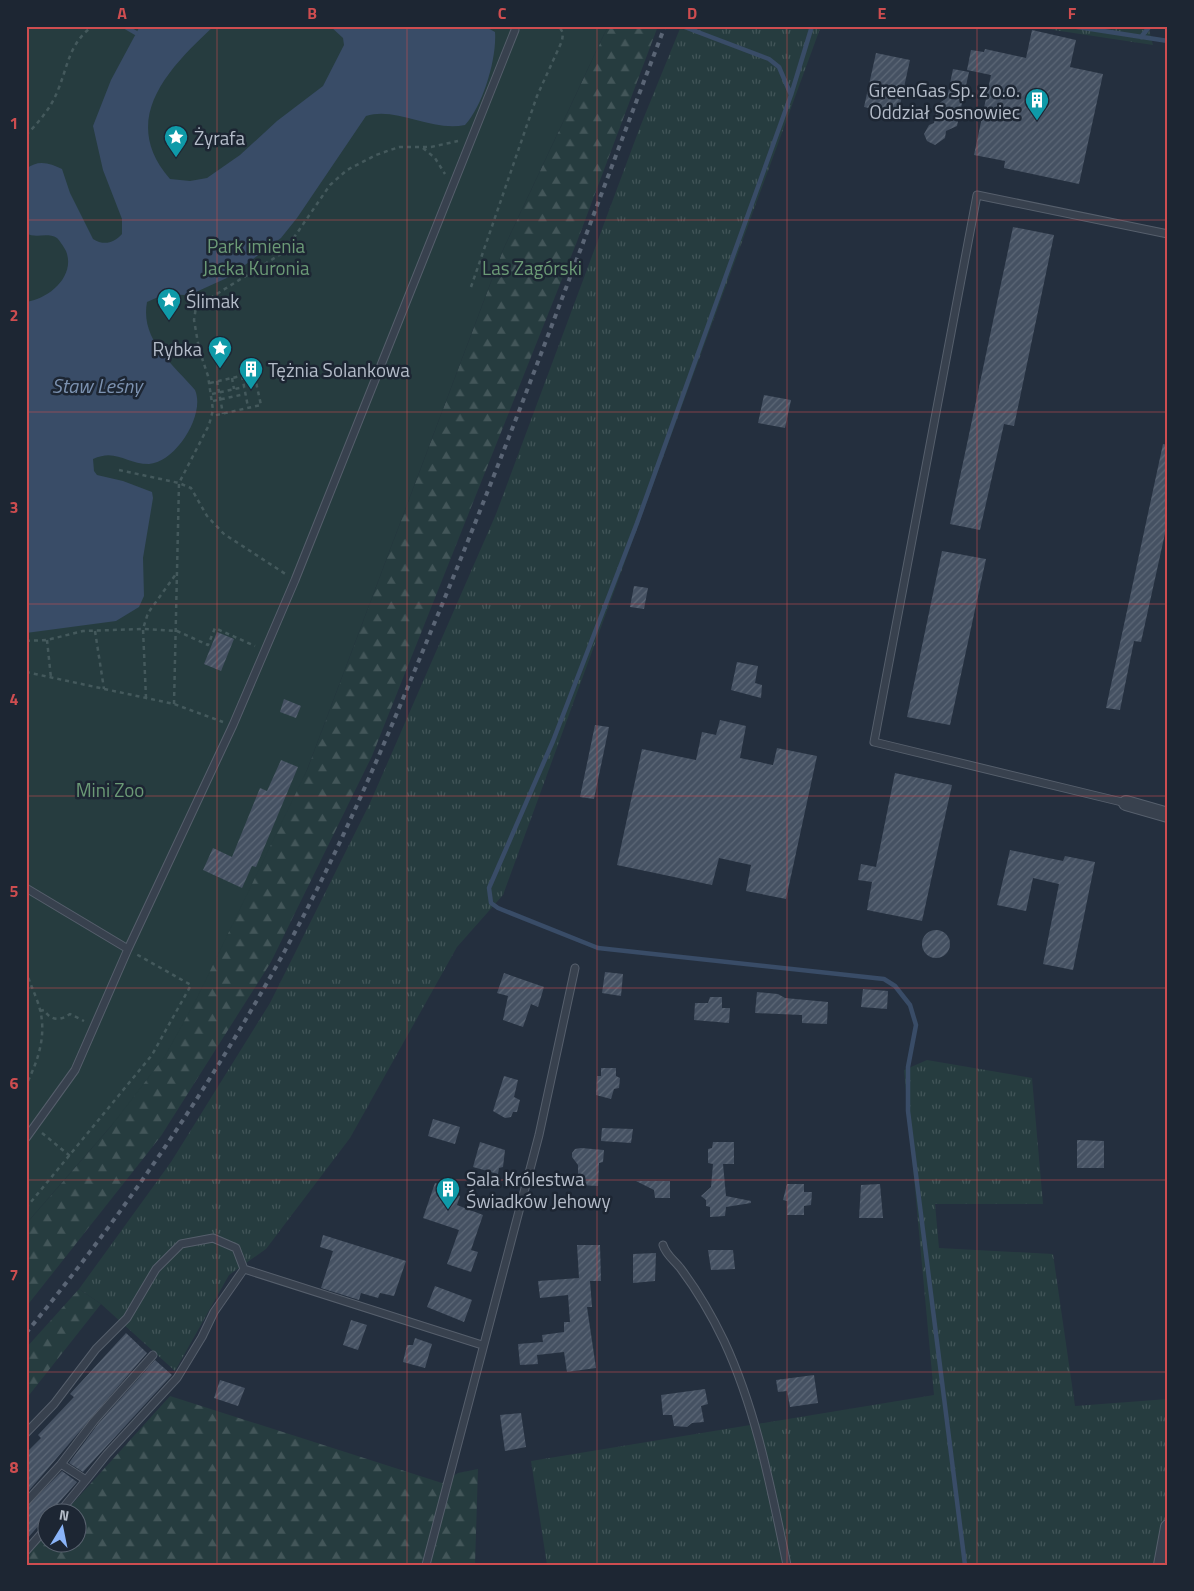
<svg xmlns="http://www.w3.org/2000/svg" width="1194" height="1591" viewBox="0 0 1194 1591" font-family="'Titillium Web',sans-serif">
<defs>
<pattern id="grass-tufts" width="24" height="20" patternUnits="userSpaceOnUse" patternTransform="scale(1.25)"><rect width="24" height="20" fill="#263c3f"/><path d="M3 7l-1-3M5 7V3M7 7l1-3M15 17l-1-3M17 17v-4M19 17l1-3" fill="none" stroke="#435659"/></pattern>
<pattern id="forest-firs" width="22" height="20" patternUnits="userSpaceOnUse" patternTransform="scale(1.25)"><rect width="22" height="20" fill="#263c3f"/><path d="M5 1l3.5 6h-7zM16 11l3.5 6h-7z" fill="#435659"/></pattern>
<pattern id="building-hatch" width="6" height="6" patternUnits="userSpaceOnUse" patternTransform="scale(1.25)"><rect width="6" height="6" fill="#455162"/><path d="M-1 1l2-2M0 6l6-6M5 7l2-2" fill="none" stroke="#5d6877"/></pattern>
</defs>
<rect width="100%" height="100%" fill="#242f3e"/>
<!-- grass -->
<path fill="url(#grass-tufts)" d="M681 26H821L503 895 457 947 350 1138 266 1249 229 1275 175 1371 101 1304 79 1289 171 1162 270 1003 370 803 496 514 640 127Z
M1027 26H1148L1153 45Z
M927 1060 1032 1078 1043 1204H935L939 1248 1053 1254 1075 1406 1168 1399 1167 1564 547 1565 531 1461 934 1395 904 1070Z"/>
<!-- forest -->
<path fill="url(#forest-firs)" d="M608 26H658L578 239 372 756 271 962 161 1136 26 1307V1224L112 1125 307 770 503 250Z
M79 1289 101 1304 26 1399V1348Z
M170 1396 442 1483 458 1473 478 1469 475 1565H26V1556L47 1532 48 1544H78V1514L64 1513Z"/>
<!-- park -->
<path fill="#263c3f" d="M26 26H608L503 250 307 770 197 998 165 1056 112 1125 26 1224Z"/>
<!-- water -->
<path fill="#394c67" d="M140 26H214C169 68 118 119 170 179L190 181 207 178 240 155 277 121 323 86 344 45 343 38 330 26H484L495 32C497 58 483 106 465 125 431 132 396 106 366 116L297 218 281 238 229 277 196 292 184 295 165 294 147 302C140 340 173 364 195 390 206 415 175 463 149 464 126 464 116 448 93 459L94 471 97 475 123 481 152 492 153 498 143 558 144 596 139 607 116 621 26 633V302C49 299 76 276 66 251 64 247 60 241 57 238 47 232 35 239 26 233V169C38 159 50 163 62 169L70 193 93 239C104 246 114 243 122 234V219L103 170 93 126 111 80Z"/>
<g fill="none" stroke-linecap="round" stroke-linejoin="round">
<!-- stream -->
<path stroke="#394c67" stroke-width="4.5" d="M124 26 136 33
M682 26 769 59 779 67 791 95
M812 26 791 95 637 523 553 741 489 888 491 903 498 908 598 948 884 979 895 986 910 1005 916 1025 908 1067V1111L965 1565
M1071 26 1168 41
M1141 37 1150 26"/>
</g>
<!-- building -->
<path fill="url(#building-hatch)" d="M1032 30 1076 40 1070 67 1103 74 1079 184 1004 168 1005 161 974 155 991 75 967 70 971 50 984 52 985 49 1026 58Z
M876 53 910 60 898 114 864 107Z
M953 69 969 72 957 126 946 131 945 138 935 145 927 141 924 134 929 125 934 123 938 104 947 98Z
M1013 227 1054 235 1014 426 1004 424 980 530 950 524Z
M764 395 791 400 785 428 758 423Z
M1163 444 1168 445V520L1141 642 1134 641 1120 710 1106 708Z
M942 551 986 559 950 725 907 717Z
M634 586 648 588 644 609 630 607Z
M217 632 234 639 221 671 204 664Z
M737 662 758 666 755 683 762 685 761 698 731 690Z
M284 699 301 706 296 718 280 712Z
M720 720 746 726 740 758 773 765 777 748 817 756 786 899 746 891 751 865 719 858 712 885 617 865 642 749 696 760 702 732 716 735Z
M595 725 609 727 594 799 580 797Z
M281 760 298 767 256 867 252 866 242 888 203 870 213 848 232 857 260 788 267 791Z
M895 773 952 785 922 921 867 910 872 882 858 880 861 864 876 867Z
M1010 850 1063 861 1065 856 1095 862 1073 970 1043 964 1059 884 1033 878 1026 911 997 905Z
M922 944a14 14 0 1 1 28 0a14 14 0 1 1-28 0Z
M605 972 623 974 621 996 602 993Z
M504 973 544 987 538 1007 531 1004 523 1027 503 1020 508 996 497 993Z
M863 989 888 991 887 1009 861 1007Z
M757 992 778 994 785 998 828 1002 827 1024 802 1023V1015L755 1013Z
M710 997H722V1008H730L729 1023 694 1020 695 1003H708Z
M601 1068H616V1076L620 1078 619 1088 614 1089 611 1099 596 1095 597 1076H601Z
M504 1076 518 1080 514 1097 520 1100 517 1112H513L511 1117 505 1118 493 1111Z
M433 1119 460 1127 455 1144 428 1136Z
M602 1128 633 1129 631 1143 601 1141Z
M1077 1140 1104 1141V1168H1077Z
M480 1142 505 1150 503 1167 499 1168 498 1174 473 1167Z
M713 1142H734V1164H723L726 1196 751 1201V1203L726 1207 725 1216 710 1217V1207L706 1206V1200L701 1196 711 1187 713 1164 708 1163V1149L712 1148Z
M581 1148 604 1150 603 1162 599 1163 598 1186 578 1185V1165L572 1157V1153L575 1149Z
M636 1181H670V1198H655L654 1190Z
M435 1183 456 1190 455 1193 460 1196 457 1205 483 1215 471 1250 478 1252 471 1272 447 1264 459 1230 423 1218Z
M787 1184H804V1192H812L811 1205 804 1206V1215H787V1201L783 1200Z
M880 1184 883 1218H859L861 1185Z
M323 1235 406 1261 394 1296 380 1293 378 1298 361 1293 359 1300 321 1288 333 1251 320 1247Z
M577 1245H600L601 1281H590L592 1307H587L596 1368 567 1372 564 1352 537 1355 538 1364 520 1365 518 1344 543 1342 542 1335 564 1332V1322H570L568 1295 540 1298 538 1281 579 1278Z
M708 1250H733L735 1269 711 1270Z
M656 1253 655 1281 633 1283V1254Z
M435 1286 472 1300 464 1322 427 1307Z
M351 1320 367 1325 358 1350 343 1345Z
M126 1333 147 1353 26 1494V1453L41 1438 38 1435 74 1397 70 1394Z
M415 1338 432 1344 425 1368 403 1362 407 1345H413Z
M155 1360 172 1375 83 1472 69 1463 98 1424Z
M814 1375 818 1403 790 1407 787 1391 778 1392 776 1380Z
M220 1380 245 1388 238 1406 214 1398Z
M705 1389 708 1404 701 1406 704 1422 692 1423 687 1427 674 1426 672 1415H663L661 1395Z
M521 1413 526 1447 505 1451 500 1415Z
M62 1471 77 1482 26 1540V1507Z"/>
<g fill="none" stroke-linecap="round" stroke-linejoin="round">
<!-- service casing -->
<g stroke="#565f6c" stroke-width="9">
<path id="service" d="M1126 803 874 742 977 195 1168 234
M26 888 128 949
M26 1138 75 1070 128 949 233 725 295 580 515 30
M663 1245C666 1255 675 1261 681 1269 696 1289 713 1318 724 1341 757 1412 771 1489 787 1565
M244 1269 482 1345
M26 1433 54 1404 96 1349 127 1318 156 1269 181 1244 213 1238 236 1248 244 1269 214 1312 202 1337 177 1378 107 1454 86 1480
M61 1464 94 1421 153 1355
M26 1502 61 1464 86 1480 58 1514
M26 1551 48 1526
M426 1565 539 1135 575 968"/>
</g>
<!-- minor casing -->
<g stroke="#565f6c" stroke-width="16">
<path id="minor" d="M1126 803 1168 815
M1161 1565 1168 1527"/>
</g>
<!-- path -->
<path stroke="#44595c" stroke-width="2.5" stroke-dasharray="4 4" stroke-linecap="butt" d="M26 135C39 122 51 108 58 90 68 66 69 43 93 26
M423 148 435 158 445 174
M471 287 537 96 562 41 563 33 559 26
M242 376 248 407
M232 378 234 389
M217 381 223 414
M210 383 254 373 261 405 212 416
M212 394 244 387
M213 401 245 394
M119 470 179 483 191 488 207 516 224 534 287 575
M95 631 104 689
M47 640 51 678
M26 641 47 640 83 631 143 629 177 631 208 645 215 628 255 646
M26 672 174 704 223 722
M146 698 143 629 148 613 176 574
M174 704 179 483 209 425 213 410 208 376 199 349 194 320 196 307 284 252 330 185 347 170 376 155 399 147H431L458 141
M26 970C29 982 34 991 38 1003 48 1032 39 1059 26 1085
M40 1011 44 1010C51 1021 60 1021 70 1014L84 1021
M42 1133 70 1156
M26 1208 152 1055 191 985 136 954"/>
<!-- service -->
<use href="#service" stroke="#38414e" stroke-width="7"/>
<!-- minor -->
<use href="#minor" stroke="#38414e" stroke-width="14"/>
<!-- rail -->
<path stroke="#5a6575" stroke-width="4" stroke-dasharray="5 5" stroke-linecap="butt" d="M26 1333C123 1215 208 1090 282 956 339 853 384 745 429 636 513 435 587 230 665 26"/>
</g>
<!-- grid -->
<path fill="none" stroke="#ce4d50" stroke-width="1" stroke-opacity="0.55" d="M217 26V1565M407 26V1565M597 26V1565M787 26V1565M977 26V1565M26 220H1168M26 412H1168M26 604H1168M26 796H1168M26 988H1168M26 1180H1168M26 1372H1168"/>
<!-- icons -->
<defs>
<g id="building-pin" transform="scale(1.25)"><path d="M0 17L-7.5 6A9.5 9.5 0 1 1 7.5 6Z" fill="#0f9aa8" stroke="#1d2633"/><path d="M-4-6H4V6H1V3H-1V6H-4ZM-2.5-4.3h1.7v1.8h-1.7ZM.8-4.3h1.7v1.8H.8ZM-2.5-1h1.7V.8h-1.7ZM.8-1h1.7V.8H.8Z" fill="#fff"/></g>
<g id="sight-pin" transform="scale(1.25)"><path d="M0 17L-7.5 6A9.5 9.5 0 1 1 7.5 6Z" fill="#0f9aa8" stroke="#1d2633"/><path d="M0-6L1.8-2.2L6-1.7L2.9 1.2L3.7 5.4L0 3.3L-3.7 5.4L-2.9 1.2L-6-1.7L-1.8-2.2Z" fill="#fff"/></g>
</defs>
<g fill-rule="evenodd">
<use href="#building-pin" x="1037" y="100"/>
<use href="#sight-pin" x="176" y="137"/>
<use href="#sight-pin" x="169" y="300"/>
<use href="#sight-pin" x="220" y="348"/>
<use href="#building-pin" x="251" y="369"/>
<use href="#building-pin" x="448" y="1189"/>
</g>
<g text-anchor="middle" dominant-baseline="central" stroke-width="5" stroke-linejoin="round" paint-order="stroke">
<!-- poi labels -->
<g font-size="19" fill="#b4bcc9" stroke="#1d2633" text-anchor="start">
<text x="1020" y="89" text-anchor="end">GreenGas Sp. z o.o.<tspan x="1020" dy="22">Oddział Sosnowiec</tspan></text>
<text x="194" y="137">Żyrafa</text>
<text x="186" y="300">Ślimak</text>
<text x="202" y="348" text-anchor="end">Rybka</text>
<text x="268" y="369">Tężnia Solankowa</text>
<text x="466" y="1178">Sala Królestwa<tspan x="466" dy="22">Świadków Jehowy</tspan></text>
</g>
<!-- park labels -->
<g font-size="19" fill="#6b9a76" stroke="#1d2633">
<text x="256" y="245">Park imienia<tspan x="256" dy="22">Jacka Kuronia</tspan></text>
<text x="532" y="267">Las Zagórski</text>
<text x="110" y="789">Mini Zoo</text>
</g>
<!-- water labels -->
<g font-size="20" font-style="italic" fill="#7c92b1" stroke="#1d2633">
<text x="97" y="385">Staw Leśny</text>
</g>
</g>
<!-- border -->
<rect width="1194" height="1591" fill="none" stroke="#1d2633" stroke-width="55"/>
<!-- north arrow -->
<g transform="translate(62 1528) rotate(10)"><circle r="24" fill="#1d2633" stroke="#59626f"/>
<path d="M0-4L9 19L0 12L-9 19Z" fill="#8ab4f8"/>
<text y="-8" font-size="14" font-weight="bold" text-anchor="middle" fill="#b4bcc9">N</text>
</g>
<rect x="28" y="28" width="1138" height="1536" fill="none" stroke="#ce4d50" stroke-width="2"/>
<g font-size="16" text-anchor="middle" font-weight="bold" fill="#ce4d50">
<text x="122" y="19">A</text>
<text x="312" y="19">B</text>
<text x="502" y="19">C</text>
<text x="692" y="19">D</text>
<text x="882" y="19">E</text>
<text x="1072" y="19">F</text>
<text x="14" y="129">1</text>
<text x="14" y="321">2</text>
<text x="14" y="513">3</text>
<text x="14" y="705">4</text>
<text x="14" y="897">5</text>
<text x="14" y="1089">6</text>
<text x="14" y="1281">7</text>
<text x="14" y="1473">8</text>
</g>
</svg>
